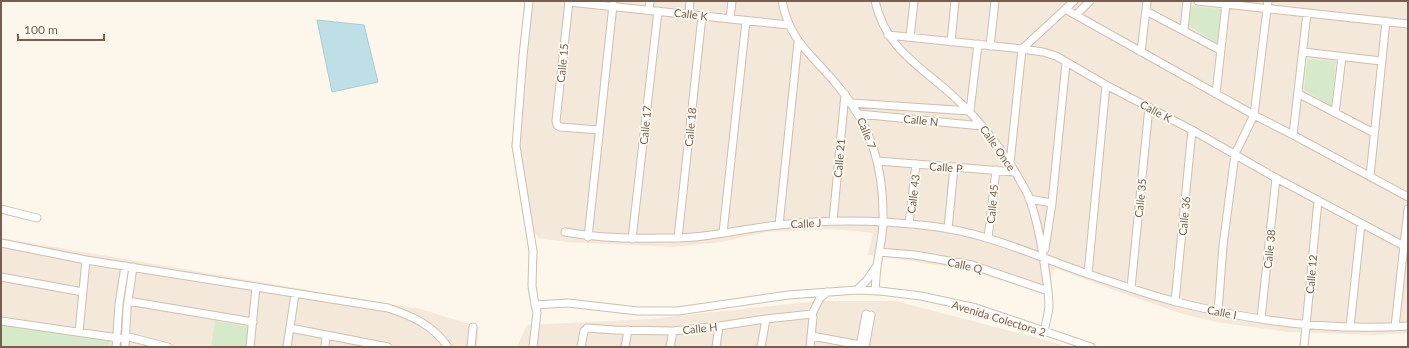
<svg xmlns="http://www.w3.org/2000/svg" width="1409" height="348" viewBox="0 0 1409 348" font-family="Lato,sans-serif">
<rect width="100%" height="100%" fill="#fcf6eb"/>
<!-- residential -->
<path fill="#f4e8da" d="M531 1H1408V333L1375 335 1289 332 1216 322 1183 314 1133 297 1055 268 1044 294 964 269 868 255 873 233 836 229 766 232 721 242 673 247 567 242 539 238 531 229 522 201 517 180 514 149Z
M1 238 420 309 479 327 477 347H1Z
M818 301H896L1049 341 1067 347H517L527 325 650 319Z"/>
<!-- green -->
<path fill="#d6eac9" d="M1193 6 1221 9 1217 43 1189 26 1191 8Z
M1307 59 1336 61 1331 106 1304 90Z
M215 321 249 327 246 347H211Z
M1 323 110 338 109 347H1Z"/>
<!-- water -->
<path fill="#bfdfe6" stroke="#a6ced7" d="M317 20 364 25 378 82 332 92Z"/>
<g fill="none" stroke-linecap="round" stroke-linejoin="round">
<!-- minor casing -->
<g stroke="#cebfb0" stroke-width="9">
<path id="minor" d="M529 1 523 56 516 146 533 251 532 286 535 305
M569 1 556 121 557 125 560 127 599 130
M782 1C790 43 813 55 838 86 872 127 884 168 883 221 883 234 880 247 878 260 876 270 876 281 875 291
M875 1C886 49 919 65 952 95 979 119 999 145 1017 175 1021 183 1027 191 1030 200 1037 220 1041 241 1044 262 1046 277 1049 292 1049 307 1048 315 1046 323 1044 331
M1198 1 1408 24
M569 2 789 25
M1065 9 1254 115 1293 135 1408 197
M649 10 650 1
M1146 11 1220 50
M689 14 690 1
M1076 15 1090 1
M730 19 732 1
M1184 30 1187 1
M888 35 1022 49 1043 52 1056 56 1106 85 1192 130 1276 178 1404 246
M910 37 914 1
M951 42 955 1
M990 46 995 1
M1141 52 1147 1
M1303 52 1381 61
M1216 94 1226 4
M1299 94 1374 133
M852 103 970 111 978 44
M1335 113 1342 57
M859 114 982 126
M1293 135 1307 13
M878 161 1015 172
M1010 163 1022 49 1074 1
M1370 176 1386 21
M1029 199 1052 203
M1 209 37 218
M833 221 845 94
M909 224 916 164
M779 225 798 42
M948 229 954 167
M565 232C598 238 627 239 660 238 674 238 689 238 703 236 728 233 754 227 779 225 829 219 881 220 930 226 986 232 1038 257 1091 275 1119 284 1148 295 1177 302 1252 321 1331 331 1408 326
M723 233 746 21
M588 237 613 5
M678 238 702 16
M988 238 996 170
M632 239 658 11
M1 243 86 260 388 308C412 316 433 325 448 347
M1045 249 1052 203 1066 63
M879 252 915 255 972 265 1048 291
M1088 274 1106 85
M1 277 83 292
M1131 288 1149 107
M857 290 867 280 876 267
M128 301 253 322
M1175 302 1192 130
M1218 312 1223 246 1235 154 1254 115 1268 1
M1261 319 1276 178
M1 321 125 339
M1350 327 1361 224
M1395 327 1408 209
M290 328 388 347
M79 332 86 260
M125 336 168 347
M812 336 860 345
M116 347 119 304 125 266
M125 347 127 308 133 267
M250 347 256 287
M287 347 295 294
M325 347 326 335
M471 347 473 327
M533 347 537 312 535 305 568 303 638 311H678L788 295 857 290 880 291 921 296 976 308 1091 347
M581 347 584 331 587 328 614 330 673 331 719 326 766 319 812 314
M625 347 628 330
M670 347 673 331
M716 347 719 326
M761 347 766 319
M810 347 813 317 812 314 820 298 827 292
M860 347 866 314
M865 347 871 315
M1304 347 1318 200"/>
</g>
<!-- minor -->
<use href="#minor" stroke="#fff" stroke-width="7"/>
</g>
<g text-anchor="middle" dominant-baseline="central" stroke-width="3.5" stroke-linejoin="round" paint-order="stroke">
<!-- street labels -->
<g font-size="11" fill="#775e4e" stroke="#fefaf2">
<text transform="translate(691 14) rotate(7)">Calle K</text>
<text transform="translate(562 63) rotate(-84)">Calle 15</text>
<text transform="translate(1156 111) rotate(28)">Calle K</text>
<text transform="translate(921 120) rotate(6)">Calle N</text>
<text transform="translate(645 125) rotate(-84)">Calle 17</text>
<text transform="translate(690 127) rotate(-84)">Calle 18</text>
<text transform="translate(867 133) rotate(68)">Calle 7</text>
<text transform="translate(998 148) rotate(55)">Calle Once</text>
<text transform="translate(839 158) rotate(-85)">Calle 21</text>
<text transform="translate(946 167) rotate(4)">Calle P</text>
<text transform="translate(913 194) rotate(-83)">Calle 43</text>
<text transform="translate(1140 198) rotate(-84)">Calle 35</text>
<text transform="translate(992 204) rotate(-84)">Calle 45</text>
<text transform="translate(1184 216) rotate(-84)">Calle 36</text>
<text transform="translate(806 223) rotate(-3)">Calle J</text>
<text transform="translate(1269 249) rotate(-84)">Calle 38</text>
<text transform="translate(965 265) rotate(13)">Calle Q</text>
<text transform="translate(1311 274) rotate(-85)">Calle 12</text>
<text transform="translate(1222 312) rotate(11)">Calle I</text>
<text transform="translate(999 318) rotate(17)">Avenida Colectora 2</text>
<text transform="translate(700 328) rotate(-6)">Calle H</text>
</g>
</g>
<!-- border -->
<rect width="1409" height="348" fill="none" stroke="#775e4e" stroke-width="4"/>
<!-- scale -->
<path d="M18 34v6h86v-6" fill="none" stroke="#775e4e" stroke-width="2"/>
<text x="24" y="34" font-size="12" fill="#775e4e" stroke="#fefaf2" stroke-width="3" paint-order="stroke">100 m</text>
</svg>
